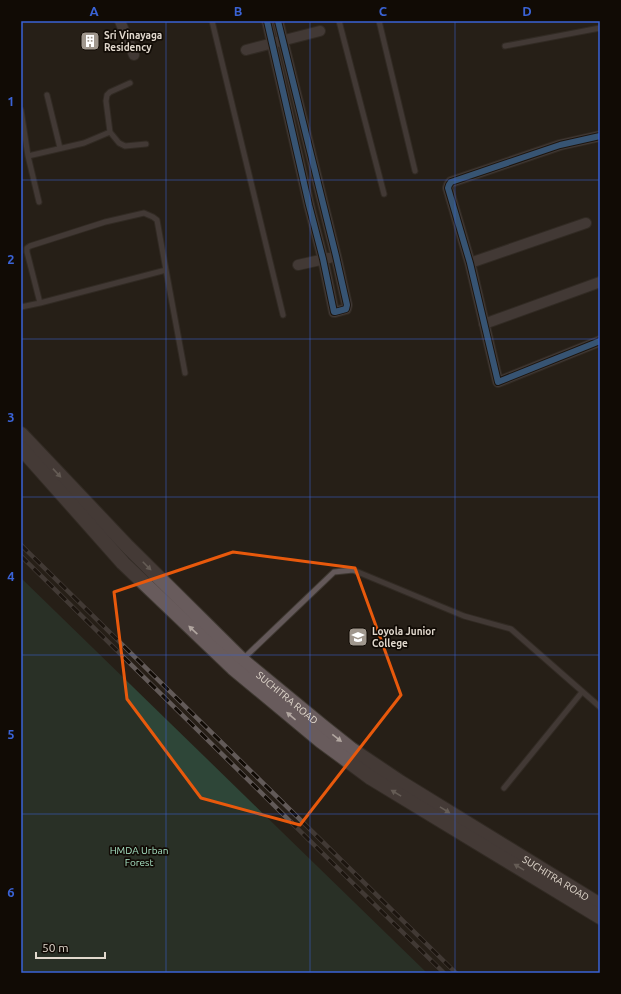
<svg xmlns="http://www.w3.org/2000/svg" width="621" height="994" viewBox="0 0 621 994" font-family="Ubuntu,sans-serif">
<rect width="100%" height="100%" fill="#271f17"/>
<!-- green -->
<path fill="#2e4638" d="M21 578 427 973H21Z"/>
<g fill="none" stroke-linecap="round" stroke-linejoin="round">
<!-- service casing -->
<g stroke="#3f3932" stroke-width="7">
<path id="service" d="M212 21 283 315
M339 21 384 194
M379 21 415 171
M505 46 600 28
M130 83 110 92 107 95 106 101 110 132 119 143 125 146 146 144
M47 95 60 148
M21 110 28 156 39 202
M28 156 84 143 110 132
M40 303 27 252V248L30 246 105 222 144 213 153 217 157 220 166 270
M21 307 40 303 166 270 185 373
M243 659 334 572 353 570 464 616 511 629 600 707
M504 788 582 692"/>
</g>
<!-- minor casing -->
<g stroke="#3f3932" stroke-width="12">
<path id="minor" d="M120 21 134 55
M267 21 309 205 323 259 334 312H335L346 309 347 305 336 256 278 21
M246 50 320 31
M600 136 560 145 451 182 449 185 448 188 470 263 498 382 600 341
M470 263 586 223
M298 265 329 258
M484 324 600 282"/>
</g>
<!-- secondary casing -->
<g stroke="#3f3932" stroke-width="16">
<g id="secondary">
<path id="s1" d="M21 434 128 547 242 660 322 726 351 749 400 782 600 905"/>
<path d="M21 448 123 563 233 668 321 741 371 778 600 917"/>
</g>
</g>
<!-- service -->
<use href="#service" stroke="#64595a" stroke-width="5"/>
<!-- minor -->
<use href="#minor" stroke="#64595a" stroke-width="10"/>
<!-- secondary -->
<use href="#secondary" stroke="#685b5c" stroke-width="14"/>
<!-- rail casing -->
<g stroke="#625a58" stroke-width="4.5">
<path id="rail" d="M21 545 456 973
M21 556 444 973"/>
</g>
<!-- rail -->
<use href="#rail" stroke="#110b05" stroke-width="3" stroke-dasharray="9" stroke-linecap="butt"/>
<!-- cycleway casing -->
<g stroke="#110b05" stroke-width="8">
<path id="cycleway" d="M267 21 309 205 323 259 334 312H335L346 309 347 305 336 256 278 21
M600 136 560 145 451 182 449 185 448 188 470 263 498 382 600 341"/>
</g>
<!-- cycleway -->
<use href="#cycleway" stroke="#4d94e3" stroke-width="6"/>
</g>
<!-- one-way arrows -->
<defs><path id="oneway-solid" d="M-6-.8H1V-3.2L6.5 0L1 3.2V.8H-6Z"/></defs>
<g fill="#b1a6a0">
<use href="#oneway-solid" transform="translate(57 473) rotate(47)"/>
<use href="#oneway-solid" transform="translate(147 566) rotate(45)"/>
<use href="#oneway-solid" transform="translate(193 630) rotate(-137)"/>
<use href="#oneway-solid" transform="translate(291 716) rotate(-140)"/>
<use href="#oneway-solid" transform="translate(337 738) rotate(38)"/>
<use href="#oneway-solid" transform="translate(396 793) rotate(-149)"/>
<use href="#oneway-solid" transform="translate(445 810) rotate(32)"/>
<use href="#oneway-solid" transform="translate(519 867) rotate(-149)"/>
</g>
<!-- marked area -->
<path d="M0 0H621V994H0ZM233 552 355 568 401 695 300 825 201 798 127 699 114 592Z" fill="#271f17" fill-opacity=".55" fill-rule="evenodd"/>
<path fill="none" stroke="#e8590c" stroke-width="3" stroke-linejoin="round" d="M233 552 355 568 401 695 300 825 201 798 127 699 114 592Z"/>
<!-- grid -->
<path fill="none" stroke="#3a63d6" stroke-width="1" stroke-opacity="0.55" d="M166 21V973M310 21V973M455 21V973M21 180H600M21 339H600M21 497H600M21 655H600M21 814H600"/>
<!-- icons -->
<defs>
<g id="building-square" transform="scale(1)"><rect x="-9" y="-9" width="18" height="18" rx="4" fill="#a0978d" stroke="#110b05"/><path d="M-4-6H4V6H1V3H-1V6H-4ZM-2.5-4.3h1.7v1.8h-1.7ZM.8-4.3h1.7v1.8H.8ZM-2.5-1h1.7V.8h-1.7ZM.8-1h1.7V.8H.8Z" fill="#fff"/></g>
<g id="university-square" transform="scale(1)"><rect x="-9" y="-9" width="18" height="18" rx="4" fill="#a0978d" stroke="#110b05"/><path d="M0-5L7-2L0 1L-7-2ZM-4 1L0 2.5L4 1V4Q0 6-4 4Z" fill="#fff"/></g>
</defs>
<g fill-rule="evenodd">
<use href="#building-square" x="90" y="41"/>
<use href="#university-square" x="358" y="637"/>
</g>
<g text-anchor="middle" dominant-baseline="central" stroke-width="3.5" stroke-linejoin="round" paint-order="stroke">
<!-- poi labels -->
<g font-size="10" font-weight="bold" fill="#e1d8cd" stroke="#110b05" text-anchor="start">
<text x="104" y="35">Sri Vinayaga<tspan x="104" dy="12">Residency</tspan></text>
<text x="372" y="631">Loyola Junior<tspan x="372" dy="12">College</tspan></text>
</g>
<!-- street labels -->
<g font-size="10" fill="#e1d8cd" stroke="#110b05">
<text stroke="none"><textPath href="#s1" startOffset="375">SUCHITRA ROAD</textPath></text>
<text stroke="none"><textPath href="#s1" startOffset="699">SUCHITRA ROAD</textPath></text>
</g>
<!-- park labels -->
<g font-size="10" fill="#a7e3c4" stroke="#110b05">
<text x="139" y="850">HMDA Urban<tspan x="139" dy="12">Forest</tspan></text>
</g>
</g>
<!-- border -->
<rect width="621" height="994" fill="none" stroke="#110b05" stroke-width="44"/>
<!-- scale -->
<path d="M36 952v6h69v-6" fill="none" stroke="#e1d8cd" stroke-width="2"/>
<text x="42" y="952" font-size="12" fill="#e1d8cd" stroke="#110b05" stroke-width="3" paint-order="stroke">50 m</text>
<rect x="22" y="22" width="577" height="950" fill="none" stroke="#3a63d6" stroke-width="1.5"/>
<g font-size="13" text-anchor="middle" font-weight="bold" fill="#3a63d6">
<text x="94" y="16">A</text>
<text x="238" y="16">B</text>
<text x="383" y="16">C</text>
<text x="527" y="16">D</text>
<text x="11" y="106">1</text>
<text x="11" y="264">2</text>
<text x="11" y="422">3</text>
<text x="11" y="581">4</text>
<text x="11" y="739">5</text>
<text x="11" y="897">6</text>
</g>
</svg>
